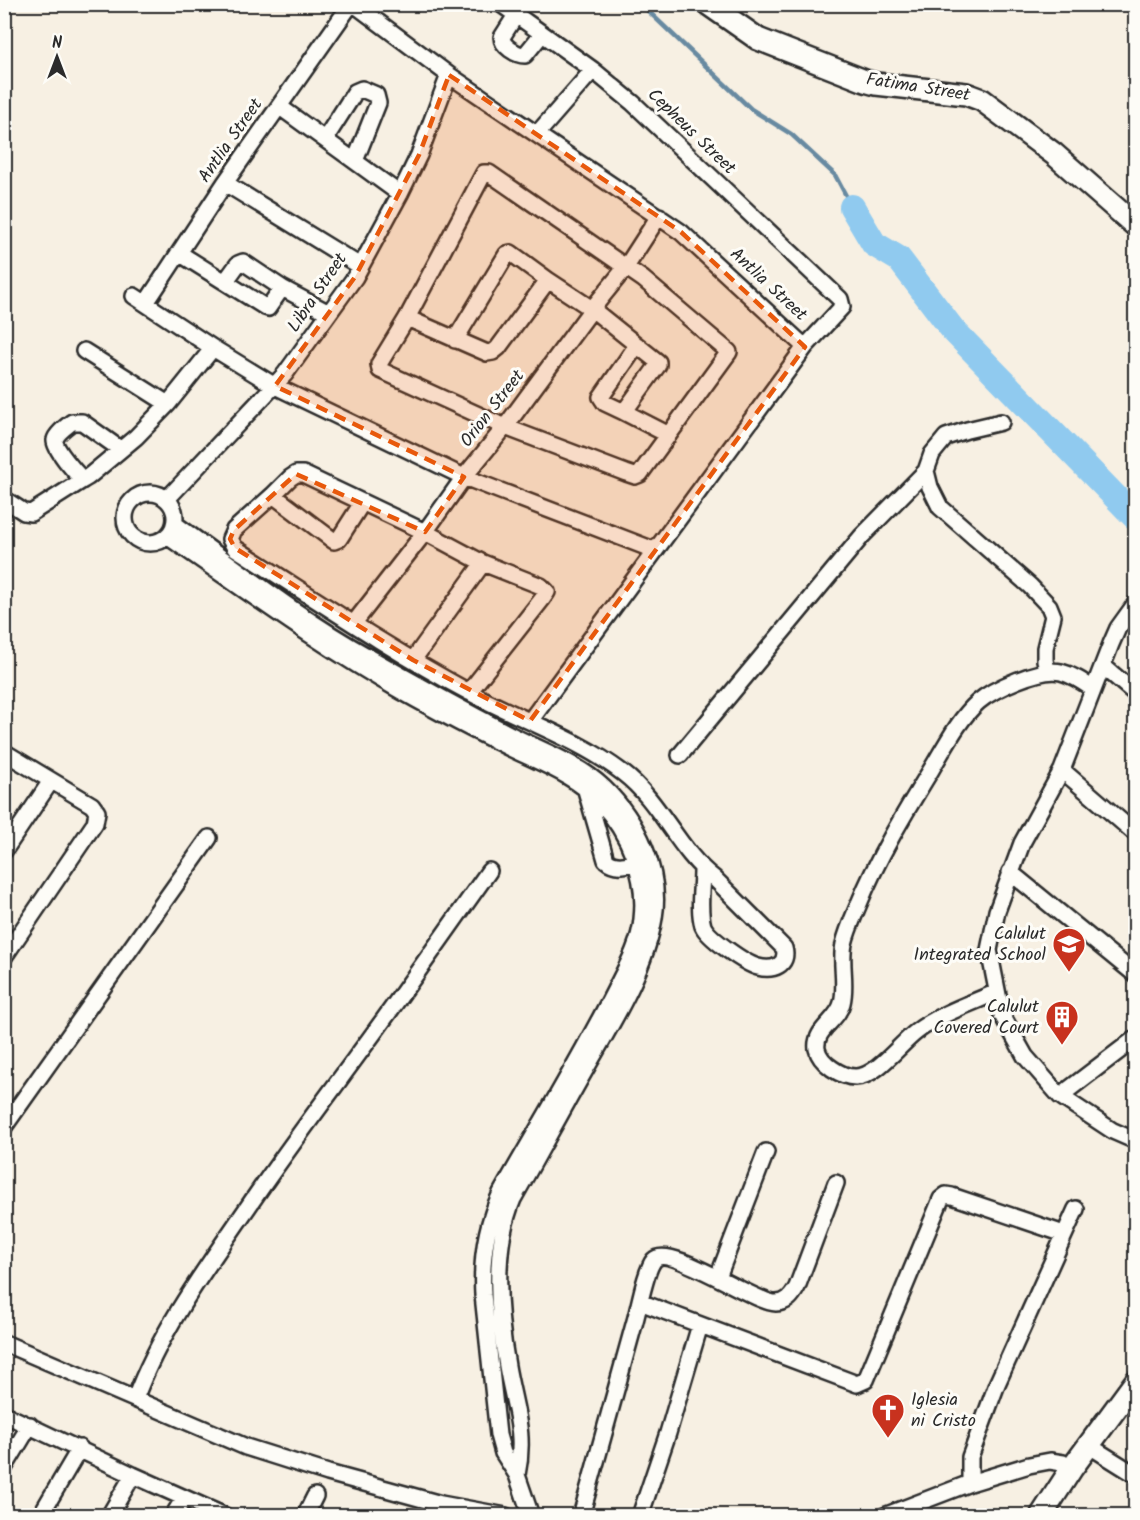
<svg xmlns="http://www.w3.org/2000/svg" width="1140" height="1520" viewBox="0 0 1140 1520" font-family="Kalam,sans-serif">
<rect width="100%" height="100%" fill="#f7f0e3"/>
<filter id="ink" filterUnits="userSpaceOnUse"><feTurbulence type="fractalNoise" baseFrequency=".0167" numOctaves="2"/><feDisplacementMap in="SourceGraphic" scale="12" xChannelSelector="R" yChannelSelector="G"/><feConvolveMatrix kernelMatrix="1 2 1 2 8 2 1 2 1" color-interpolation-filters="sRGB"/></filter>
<g filter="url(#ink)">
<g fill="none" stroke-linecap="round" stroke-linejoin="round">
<!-- stream -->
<path stroke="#688aa1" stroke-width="4.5" d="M632 4 646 9 751 109 791 134 835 175 852 207"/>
<!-- river -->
<path stroke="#90caef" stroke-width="26" d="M852 207 874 244 899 259 953 330 1136 518"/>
<!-- street casing -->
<g stroke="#2b2b2b" stroke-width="20">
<path id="street" d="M354 4 449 75 681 232 805 347 530 721
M501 4 593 70 633 103 840 299 842 307 805 347
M516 15 502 37C502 46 516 55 525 55L542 34
M280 107 400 194
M537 134 593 70
M325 139 355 92 362 89 376 95 378 103 355 161
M484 173H489L643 279 729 352 640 474 635 476 626 473 505 427 380 370 379 364 407 318Z
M225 183 360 266
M179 253 265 307 268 308 282 288 329 313
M225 282 238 264 243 262 282 288
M134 296 213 348 275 386 464 477 654 550
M146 303 225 183 351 4
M407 318 487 353 493 352 498 348 548 280 592 309 658 362V365L624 412 667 434
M455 340 507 254 511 253 548 280
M84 351 168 404
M624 412 605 403 601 397 637 345
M120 449 82 422H72C67 426 56 434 55 440 53 448 77 474 83 480L88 477 136 437 168 404 213 348
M926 471 930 487 940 507 1030 586 1049 606 1053 616 1045 648V660L1047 671
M125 518a25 25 0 1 1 50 0a25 25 0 1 1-50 0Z
M273 495 334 541 339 539 362 503
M4 499 24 512 31 513 83 480
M167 499 285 374 355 277 400 194 419 155 449 75
M175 524C238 569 299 618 367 656 414 683 463 710 511 735 542 751 578 763 604 788 637 820 662 871 654 918 645 972 610 1026 584 1072 560 1114 537 1157 513 1199 492 1248 498 1315 507 1366 514 1407 526 1432 517 1475
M167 536C244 589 320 645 401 691 435 710 468 728 502 744 535 761 575 774 600 802 629 833 647 876 642 919 640 944 626 968 615 990 580 1059 539 1126 501 1193 486 1225 481 1260 483 1295L498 1435 503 1453 517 1475 531 1516
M1136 603 1118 628 1111 644 1062 770 1022 843 997 911 989 950 1002 1015 1025 1056 1060 1096 1113 1131 1136 1141
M354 623 425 532 464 477 505 427 592 309 626 267 659 216
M413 660 483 563
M1103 666 1136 694
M469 692 543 598 547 592 541 586 483 563 425 532 303 474H296L290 478 273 495 234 530 230 539 235 548C311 596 387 648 467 691 518 719 576 737 623 773 661 802 678 851 715 879L784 948C789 965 773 971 758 967 746 964 708 938 703 926 698 909 702 887 702 870
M4 752 92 805 97 812 95 823 4 957
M680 755 862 536 926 471 932 454 946 437 967 430 1001 422
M1062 770 1136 834
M585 787 606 860C617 870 632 863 645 859
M4 851 51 781
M1010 872 1136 975
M997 992C970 1004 939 1014 916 1032 900 1044 875 1078 855 1077 841 1077 820 1063 817 1049 814 1029 838 1021 842 1003 847 984 840 963 844 944 847 931 853 918 858 906 878 857 904 814 931 770 945 747 958 720 978 702 993 689 1041 667 1061 672 1073 675 1083 682 1093 689
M1060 1096 1136 1038
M4 1127 209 838
M718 1277 766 1152
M640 1302 857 1384 866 1380 941 1199 946 1195 952 1196 1064 1234
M4 1343 246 1447 328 1473 441 1504 506 1516
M135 1399C161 1329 206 1268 248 1207 294 1139 344 1075 392 1008 424 963 456 917 489 871
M4 1414 133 1475 225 1516
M1088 1445 1136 1475
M4 1468 30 1425
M970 1483V1457L997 1384 1076 1209
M40 1516 80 1448
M109 1516 133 1475
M173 1516 184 1498
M305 1516 315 1496
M581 1516C599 1451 617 1386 635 1321 639 1307 646 1269 654 1260 669 1243 756 1304 776 1303 787 1303 792 1296 797 1287L836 1183
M640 1516 668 1433 700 1325
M884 1516 970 1483 1029 1465 1050 1461 1063 1463 1072 1468"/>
</g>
<!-- secondary casing -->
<g stroke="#2b2b2b" stroke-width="26">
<path id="secondary" d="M708 4 758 39 865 81 876 84 966 94 982 100 1054 154 1136 226
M1041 1516 1072 1468 1136 1381"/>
</g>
<!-- street -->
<use href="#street" stroke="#fdfcf7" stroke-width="15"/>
<!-- secondary -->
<use href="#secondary" stroke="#fdfcf7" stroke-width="21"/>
</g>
</g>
<!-- marked area -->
<path fill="#e8590c" fill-opacity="0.2" stroke="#e8590c" stroke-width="4.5" stroke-dasharray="12 8" stroke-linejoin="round" d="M449 75 681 232 805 347 530 721 413 660 235 548 230 539 234 530 296 474 425 532 464 477 275 386 355 277 419 155Z"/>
<!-- icons -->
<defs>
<g id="school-pin" transform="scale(1.725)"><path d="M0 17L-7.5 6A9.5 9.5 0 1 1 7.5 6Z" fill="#c8321e" stroke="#fdfcf7"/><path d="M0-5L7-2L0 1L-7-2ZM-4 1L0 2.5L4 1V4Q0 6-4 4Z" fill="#fff"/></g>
<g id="building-pin" transform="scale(1.725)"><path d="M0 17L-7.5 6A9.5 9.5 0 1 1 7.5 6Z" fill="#c8321e" stroke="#fdfcf7"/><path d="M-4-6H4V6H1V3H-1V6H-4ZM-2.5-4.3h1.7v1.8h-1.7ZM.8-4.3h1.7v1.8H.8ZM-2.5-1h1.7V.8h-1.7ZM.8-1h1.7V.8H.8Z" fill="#fff"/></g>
<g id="church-pin" transform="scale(1.725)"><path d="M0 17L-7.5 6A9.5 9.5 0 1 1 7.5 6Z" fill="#c8321e" stroke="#fdfcf7"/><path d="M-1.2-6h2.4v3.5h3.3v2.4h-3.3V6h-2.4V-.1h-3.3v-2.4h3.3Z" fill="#fff"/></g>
</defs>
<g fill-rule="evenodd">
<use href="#school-pin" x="1069" y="944"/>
<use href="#building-pin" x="1062" y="1017"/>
<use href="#church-pin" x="888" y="1410"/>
</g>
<g text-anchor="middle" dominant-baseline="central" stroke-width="6" stroke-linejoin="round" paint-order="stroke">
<!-- street labels -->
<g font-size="18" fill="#2b2b2b" stroke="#fdfcf7">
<text transform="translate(918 88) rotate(9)">Fatima Street</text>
<text transform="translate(691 132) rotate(44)">Cepheus Street</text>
<text transform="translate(231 141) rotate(-55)">Antlia Street</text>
<text transform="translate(768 285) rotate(43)">Antlia Street</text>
<text transform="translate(318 293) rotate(-56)">Libra Street</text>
<text transform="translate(493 409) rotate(-52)">Orion Street</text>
</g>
<!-- poi labels -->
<g font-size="18" fill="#2b2b2b" stroke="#fdfcf7" text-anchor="end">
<text x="1046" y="934">Calulut<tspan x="1046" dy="21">Integrated School</tspan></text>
<text x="1039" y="1007">Calulut<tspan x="1039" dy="21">Covered Court</tspan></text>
<text x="911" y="1400" text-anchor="start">Iglesia<tspan x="911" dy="21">ni Cristo</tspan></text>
</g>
</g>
<!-- margin -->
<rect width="1140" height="1520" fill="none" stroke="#fdfcf7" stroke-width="24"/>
<rect x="12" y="12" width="1116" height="1496" fill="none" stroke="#2b2b2b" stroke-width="2" filter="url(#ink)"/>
<!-- north arrow -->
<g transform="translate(57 57)" stroke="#fdfcf7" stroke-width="4.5" paint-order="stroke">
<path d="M0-4.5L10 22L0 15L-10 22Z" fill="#2b2b2b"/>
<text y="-9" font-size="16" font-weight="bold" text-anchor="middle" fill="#2b2b2b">N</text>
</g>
</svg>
